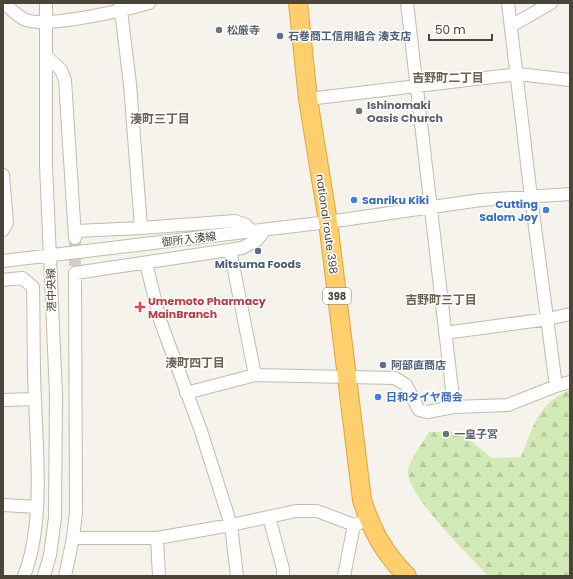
<svg xmlns="http://www.w3.org/2000/svg" width="573" height="579" viewBox="0 0 573 579" font-family="Poppins,'Noto Sans JP',sans-serif">
<defs>
<pattern id="forest-firs" width="22" height="20" patternUnits="userSpaceOnUse"><rect width="22" height="20" fill="#d2eab5"/><path d="M5 1l3.5 6h-7zM16 11l3.5 6h-7z" fill="#b6ca9c"/></pattern>
</defs>
<rect width="100%" height="100%" fill="#f6f3ec"/>
<!-- forest -->
<path fill="url(#forest-firs)" d="M570 390V576H488C471 557 404 493 408 470 409 462 424 440 429 432H460L492 458 521 457C534 427 536 404 570 390Z"/>
<g fill="none" stroke-linecap="round" stroke-linejoin="round">
<!-- minor-tunnel -->
<path stroke="#d4d0c8" stroke-width="12" stroke-dasharray="12 6" stroke-linecap="butt" d="M75 266V238"/>
<!-- minor casing -->
<g stroke="#c2bbae" stroke-width="14">
<path id="minor" d="M4 3C11 9 18 17 26 20 48 28 125 10 149 3
M120 3 130 84 141 228
M407 3 454 407
M508 3 531 197 556 386
M511 26 551 3
M46 56 61 70 65 80 75 238
M308 99 518 74 570 80
M3 175 7 223 3 230
M76 231 141 228 235 221 246 225 251 231
M230 250 255 375
M3 261 328 222 481 200 570 194
M146 263 160 320 201 431 231 525 237 576
M3 280 22 278 33 287C34 325 33 362 35 400 37 453 44 526 24 576
M445 333 548 319 570 314
M186 393 255 375 395 378 406 385 419 410 427 412 454 407 508 405 556 386 570 382
M3 400 35 399
M3 505 37 507
M269 517 283 569V576
M73 538H157L231 525 296 511H317L354 525 368 520
M157 538 159 576
M44 576 50 555 55 518 56 394 46 166V3
M65 576 73 538 76 512 75 273 242 248 257 240 265 230
M344 576 354 525"/>
</g>
<!-- highway casing -->
<g stroke="#e0a43c" stroke-width="20">
<path id="highway" d="M298 3 308 99 328 222 362 500C372 531 384 553 407 576"/>
</g>
<!-- minor -->
<use href="#minor" stroke="#fff" stroke-width="12"/>
<!-- highway -->
<use href="#highway" stroke="#ffcf6e" stroke-width="18"/>
</g>
<!-- markers -->
<g fill="#6b7280" stroke="#fff" stroke-width="1.5">
<circle cx="219" cy="30" r="4"/>
<circle cx="359" cy="111" r="4"/>
<circle cx="446" cy="434" r="4"/>
</g>
<g fill="#5c6f8a" stroke="#fff" stroke-width="1.5">
<circle cx="280" cy="36" r="4"/>
<circle cx="258" cy="251" r="4"/>
<circle cx="383" cy="365" r="4"/>
</g>
<g fill="#3f7fe0" stroke="#fff" stroke-width="1.5">
<circle cx="354" cy="200" r="4"/>
<circle cx="546" cy="210" r="4"/>
<circle cx="378" cy="397" r="4"/>
</g>
<path fill="#e0444e" stroke="#fff" stroke-width="1.5" d="M138 301h4v4h4v4h-4v4h-4v-4h-4v-4h4z"/>
<g text-anchor="middle" dominant-baseline="central" stroke-width="3" stroke-linejoin="round" paint-order="stroke">
<!-- shield labels -->
<rect fill="#fff" stroke="#817c74" stroke-width="1" x="323" y="288" width="28" height="16" rx="3"/>
<g font-size="10" font-weight="bold" fill="#4b4439">
<text x="337" y="296">398</text>
</g>
<!-- worship labels -->
<g font-size="11" font-weight="bold" fill="#5b616d" stroke="#fff" text-anchor="start">
<text x="227" y="30">松厳寺</text>
<text x="367" y="105">Ishinomaki<tspan x="367" dy="13">Oasis Church</tspan></text>
<text x="454" y="434">一皇子宮</text>
</g>
<!-- service labels -->
<g font-size="11" font-weight="bold" fill="#4e5e75" stroke="#fff" text-anchor="start">
<text x="288" y="36">石巻商工信用組合 湊支店</text>
<text x="258" y="264" text-anchor="middle">Mitsuma Foods</text>
<text x="391" y="365">阿部直商店</text>
</g>
<!-- shop labels -->
<g font-size="11" font-weight="bold" fill="#366cbe" stroke="#fff" text-anchor="start">
<text x="362" y="200">Sanriku Kiki</text>
<text x="538" y="204" text-anchor="end">Cutting<tspan x="538" dy="13">Salom Joy</tspan></text>
<text x="386" y="397">日和タイヤ商会</text>
</g>
<!-- street labels -->
<g font-size="11" fill="#4b4439" stroke="#fff">
<text transform="translate(327 224) rotate(82)">national route 398</text>
<text transform="translate(189 239) rotate(-7)">御所入湊線</text>
<text transform="translate(51 290) rotate(-91)">港中央線</text>
</g>
<!-- health labels -->
<g font-size="11" font-weight="bold" fill="#be3a42" stroke="#fff" text-anchor="start">
<text x="148" y="301">Umemoto Pharmacy<tspan x="148" dy="13">MainBranch</tspan></text>
</g>
<!-- neighbourhood labels -->
<g font-size="12" font-weight="bold" fill="#6e6250" stroke="#fff">
<text x="448" y="77">吉野町二丁目</text>
<text x="160" y="118">湊町三丁目</text>
<text x="441" y="299">吉野町三丁目</text>
<text x="195" y="362">湊町四丁目</text>
</g>
</g>
<!-- border -->
<rect width="573" height="579" fill="none" stroke="#4b4439" stroke-width="8"/>
<!-- scale -->
<path d="M429 34v6h63v-6" fill="none" stroke="#4b4439" stroke-width="2"/>
<text x="435" y="34" font-size="12" fill="#4b4439" stroke="#ffffff" stroke-width="3" paint-order="stroke">50 m</text>
</svg>
